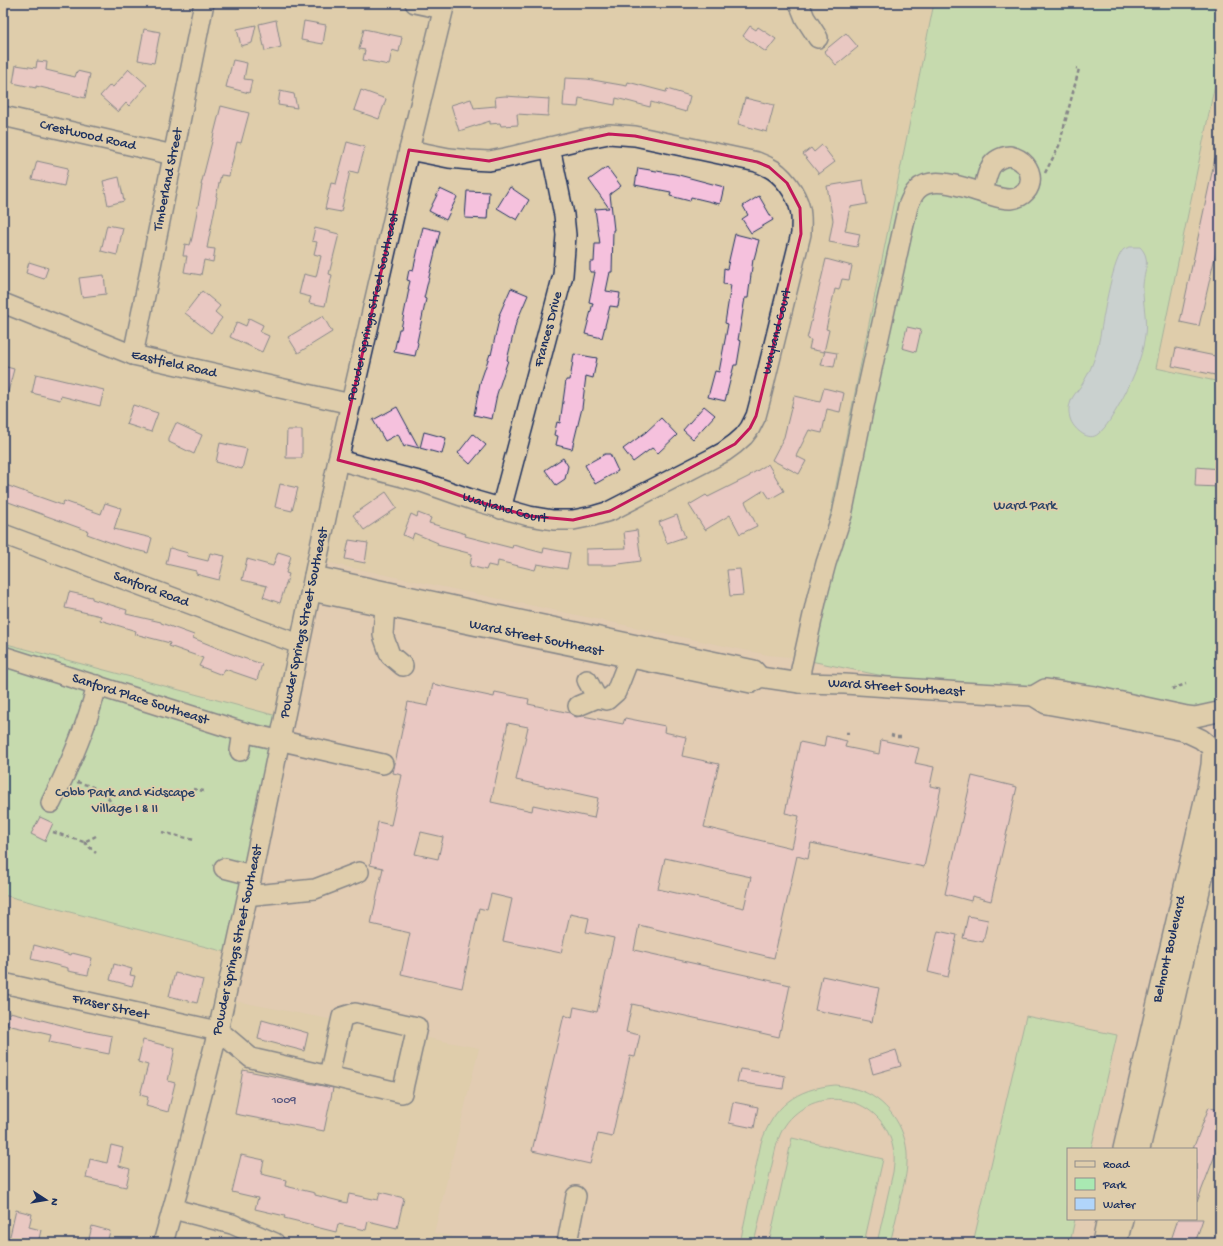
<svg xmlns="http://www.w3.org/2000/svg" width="1223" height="1246" viewBox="0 0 1223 1246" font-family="'Gochi Hand',sans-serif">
<rect width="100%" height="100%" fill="#dfcdab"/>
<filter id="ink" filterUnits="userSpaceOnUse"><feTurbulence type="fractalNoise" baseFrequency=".025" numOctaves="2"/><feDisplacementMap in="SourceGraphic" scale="8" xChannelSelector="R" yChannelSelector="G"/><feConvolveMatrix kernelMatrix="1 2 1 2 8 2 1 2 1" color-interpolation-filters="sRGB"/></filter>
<g filter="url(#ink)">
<!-- built -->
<path fill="#e6c9ba" d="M934 3H1220V60L1156 368 1220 382V753L1128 1149H1068V1219H1112L1106 1243H486L434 1233 479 1048 225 999 234 954 3 895V643L281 717 315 560 768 655 801 658Z"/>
<!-- green -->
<path fill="#a9e9b2" stroke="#628c88" d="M934 3H1220V60L1156 368 1220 382V708L1084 701 961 692 801 659Z
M3 643 281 717 234 954 3 895Z
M1026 1016 1117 1035 1091 1149H1068V1219H1075L1070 1243H973Z
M835 1085C845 1086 853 1088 862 1091 890 1102 909 1132 907 1162 907 1173 904 1184 901 1195 898 1211 894 1227 890 1243H877L893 1172C894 1164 895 1156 893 1148 884 1101 829 1084 794 1115 784 1124 779 1135 776 1147L754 1243H740L761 1143C774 1106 795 1089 835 1085Z
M792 1138 883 1159 864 1243H769Z"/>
<!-- water -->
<path fill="#b1d5fa" stroke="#7593bc" d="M1130 247H1140C1153 260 1142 274 1143 290 1143 305 1147 319 1145 335 1142 360 1131 383 1119 405 1113 415 1107 427 1098 434 1089 442 1075 430 1071 421 1069 416 1068 409 1070 404 1072 395 1080 389 1084 381 1094 365 1098 348 1101 330 1104 314 1113 258 1124 249 1126 248 1128 248 1130 247Z"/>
<!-- building -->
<path fill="#f5c1dd" stroke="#1b2f5e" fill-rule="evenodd" d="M276 20 281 47 265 51 259 24Z
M304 21 326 25 323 44 301 40Z
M256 25 252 43 241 46 237 29Z
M750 26 756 30 758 27 776 39 766 52 743 36Z
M144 29 160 32 154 63 138 60Z
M364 29 402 37 399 52 392 50 389 65 363 60 365 50 359 49Z
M846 33 858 47 836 65 824 51Z
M233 60 247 63 244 79 252 80 249 93 226 87Z
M37 61 47 62 46 70 75 77 77 71 90 74 85 98 36 86V88L13 83 16 65 36 68Z
M129 69 147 85 129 106 126 103 118 112 100 96 110 85 113 87Z
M565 78 587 79 627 86 628 82 666 92 667 89 690 96 686 112 651 102 650 107 616 98 615 105 579 98 578 107 563 106Z
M361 90 386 99 379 119 354 110Z
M280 91 294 94 297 108 278 105Z
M505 96 549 99 548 116 517 114 518 125 501 126 500 123 490 124V121L459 131 451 105 471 99 474 108 496 106 495 97Z
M745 98 774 105 767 132 738 124Z
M221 106 249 113 241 143 237 142 229 176 221 175 216 196 217 197 207 248 215 249 213 262 204 260 201 275 184 272 187 256H183L185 244 190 245 192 238 202 185H201Z
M347 142 365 147 358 173 350 171 341 212 325 209 331 183 336 184Z
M822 145 835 162 819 174 803 154 811 148 814 152Z
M1215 158 1220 159V235L1199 326 1180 322Z
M37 161 68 168 64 186 32 179Z
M607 167 621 186 610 194 614 230H613L612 272H610L606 291 620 293 618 307 610 306 602 338 585 334 593 303 589 302 595 272H590V262H594L595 244H600L595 209 609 208 589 180Z
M638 168 675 174 724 187 720 204 691 197 690 201 670 196 671 192 635 185Z
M119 177 124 201 108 205 103 181Z
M863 180 867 204 850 207 845 231 860 234 857 247 829 242 833 220 827 186Z
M510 187 529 200 517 220 497 208Z
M440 189 457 197 446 220 429 211Z
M467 191 489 192 487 219 465 218Z
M759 196 773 220 751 233 742 219 748 215 743 206Z
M107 225 123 228 117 255 101 251Z
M423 227 440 231 424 298 426 299 417 342 418 343 415 356 394 352 399 329H401L409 289H408L410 281 407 280 409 270 413 271Z
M315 228 339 234 329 274 332 275 325 306 309 303 311 297 299 294 304 274 316 277 321 256 314 254 317 242 312 241Z
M735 234 759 240 754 259H753L748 298H745L738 340 741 341 737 365H734L725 401 708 397 715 371 719 372 728 324 725 323 731 285 723 284 724 268 727 269Z
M826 259 852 266 849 280 842 279 839 290 835 289 826 329 829 330 824 352 809 349 811 340 807 339Z
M29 262 48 268 44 279 26 273Z
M104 275 106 294 82 297 79 278Z
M511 288 528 295 516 323 507 360H508L497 394 492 419 474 415 480 383 490 354 491 355 500 315H499Z
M202 291 220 306 215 312 222 318 211 333 185 313Z
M323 316 332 332 298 353 288 337Z
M249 318 263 325 260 332 269 336 262 352 230 337 237 322 246 326Z
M907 327 921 330 916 352 902 348Z
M1176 348 1220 357V376L1172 366Z
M825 351 837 353 834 367 821 365Z
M574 354 597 358 593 378 586 376 582 408 572 449 556 445 558 436 554 435 557 422 560 423 566 380H570Z
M3 366 14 369 7 396H3Z
M36 374 104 390 100 406 61 396 60 400 32 393Z
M824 388 844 393 840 412 827 409 822 433 809 430 796 456 806 461 799 474 772 460 784 437 794 396 820 402Z
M133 405 158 413 151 432 126 424Z
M704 406 715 415 693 439 683 430Z
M397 407 419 448 407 445 404 447 398 434 385 441 373 420Z
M661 418 677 435 658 453 652 448 633 462 623 449 646 432Z
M176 423 202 435 194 454 169 442V438Z
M287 430H302V458H286Z
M424 432 446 438 442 454 420 448Z
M473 434 486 445 470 464 458 453Z
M220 443 247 449 242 469 216 462Z
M605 454H610L618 471 595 484 585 465Z
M563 458 568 466 565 479 556 485 545 470Z
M768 464 784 491 770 499 764 490 745 502 757 526 740 534 730 515 705 530 689 505 706 495 708 497 750 476V475Z
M1196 467 1220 469V487L1195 486Z
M3 484 62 505 64 501 101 514 105 503 121 508 114 529 152 538 148 553 120 546 87 534 88 531 3 500Z
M280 484 298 488 292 511 275 507Z
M386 492 397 508 364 530 353 515Z
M418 513 431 518 429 523 466 534 465 536 512 548 513 545 543 553 544 548 570 553 567 569 537 564 535 570 498 561 497 567 488 565 486 570 470 566 472 554 437 545 438 543 414 533 412 539 403 535 411 514 417 517Z
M677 515 685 537 667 543 659 522Z
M637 530 641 561 612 565H586V549L626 548 624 532Z
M349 540 368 543 365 563 345 559Z
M170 548 188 553 187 556 208 561 210 553 225 556 219 580 196 574V571L166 564Z
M278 552 291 556 286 573 289 574 280 603 263 597 267 586 242 580 247 559 273 566Z
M740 569 743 595 730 596 727 570Z
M69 592 92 597V599L127 610 126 614 161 622V623L194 635 193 638 237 656 262 664 257 680 225 669 222 675 199 666 203 658 169 646 170 643 135 634 136 631 100 620 101 616 65 608Z
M433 684 494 697 495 692 529 699 528 704 570 713 576 717 583 716 623 724 625 718 665 726 664 732 686 737 682 756 719 764 704 827 792 848 799 816 785 813 800 742 824 747 826 736 847 741 845 747 879 754 881 740 919 748 915 763 934 767 930 786 941 788 924 867 811 843 808 859 797 856 774 958 639 925 634 950 790 985 779 1037 632 1004 626 1032 640 1035 635 1057 630 1056 612 1137 598 1134 590 1164 532 1151 564 1015 572 1018 574 1007 597 1012 614 938 586 932 589 918 570 914 561 953 503 941 512 899 491 894 487 910 479 908 462 988 401 974 410 933 371 924 383 868 370 865 378 822 391 825 402 775 393 773 408 702 428 706ZM508 723 528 727 516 780 598 798 594 818 533 805 532 811 491 802ZM421 832 443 837 438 859 415 854ZM665 858 751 877 744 908 658 889Z
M972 776 1017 787 991 901 972 896 971 901 945 894Z
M40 817 53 823 45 841 31 834Z
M968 916 988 920 983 942 963 938Z
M938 931 957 935 948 977 928 972Z
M34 945 71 955 72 953 92 958 88 975 68 971V968L31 959Z
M114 964 132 969 130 975 135 976 132 986 110 980Z
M175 973 203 980 197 1003 169 996Z
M822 976 879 988 872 1022 815 1010Z
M10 1012 77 1029 112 1036 109 1054 49 1042 51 1035 7 1025Z
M262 1020 308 1033 304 1051 258 1039Z
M143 1040 175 1048 168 1081 175 1083 168 1112 146 1106 148 1097 140 1095 148 1065 138 1062Z
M896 1050 901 1066 873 1074 869 1059Z
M740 1069 765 1073V1072L785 1076 783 1089 737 1082Z
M243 1070 333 1088 324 1131 235 1114Z
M733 1102 758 1107 754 1128 729 1123Z
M1209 1107 1220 1111V1142L1197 1202 1196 1149H1193Z
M111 1145 123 1148 119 1166 130 1169 126 1187 86 1178 90 1159 107 1163Z
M241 1155 264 1160 261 1174 286 1180 285 1186 315 1193V1195L347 1203 349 1194 378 1200 380 1192 404 1198 397 1228 368 1221 366 1230 338 1224 336 1232 312 1226 313 1225 284 1218 285 1216 255 1209 258 1198 232 1192Z
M16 1210 32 1214 29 1227 41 1230 38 1243H15V1241L9 1240Z
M1178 1219H1203L1195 1243H1170Z
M92 1226 110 1231 107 1243H88Z"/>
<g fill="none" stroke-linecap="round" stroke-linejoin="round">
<!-- minor casing -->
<g stroke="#1b2f5e" stroke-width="22">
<g id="minor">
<path d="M415 3 443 9"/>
<path d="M799 3 805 18 818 38"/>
<path id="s1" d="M3 116 173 155"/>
<path d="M1010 156C1037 162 1037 196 1011 199 1002 200 992 195 983 193 987 175 988 158 1010 156Z"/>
<path id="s2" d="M3 303 133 355 351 404"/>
<path id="s3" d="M133 355 204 3"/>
<path id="s4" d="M338 460 422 482 476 501 529 516 553 520H573L593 516 610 511 711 459 724 452 735 444 744 436 750 428 756 416 760 401 801 234C801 226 802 217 800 209 796 193 783 174 768 167 765 165 761 164 757 162L635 136 609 134 583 139 505 158 489 161 470 160 449 158 409 150"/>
<path id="s5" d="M501 509 563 275 566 235 564 215 550 147"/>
<path id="s6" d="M3 534 260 630 299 644"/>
<path d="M314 576 754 670 760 677"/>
<path id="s7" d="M311 591 751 683 760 677 800 683 845 684 961 692 1033 696 1046 704 1091 712 1184 731 1201 739 1207 744"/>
<path d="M388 593 385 606 383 635 390 655 403 666"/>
<path id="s8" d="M3 656 243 732 383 764"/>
<path d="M587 680 597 698"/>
<path d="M800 683 801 669 817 597 826 563 842 515 867 391 908 206C910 201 913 194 917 190 932 174 965 188 983 193"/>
<path d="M1033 696 1045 689 1094 696 1187 716 1195 717 1218 712"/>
<path d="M578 706 597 698 607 700 616 692 627 664 626 657 620 648"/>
<path d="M240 751 243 732"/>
<path d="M51 803C70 765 87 727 97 685"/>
<path d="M224 868 251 875"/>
<path d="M248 894 255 895 315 889 359 872"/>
<path id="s9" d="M3 983 218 1031 225 1036 251 1058 402 1093 417 1027 355 1013 342 1017 329 1075"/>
<path id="s10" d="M1123 1149 1207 788 1211 765 1212 749"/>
<path d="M1140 1149 1220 804"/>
<path d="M173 1209 232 1224 275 1243"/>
<path id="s11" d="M163 1243 177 1193 218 1031 248 894 338 460 409 150 445 3"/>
<path d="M567 1243 576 1196"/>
<path d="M1102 1243 1107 1219"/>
<path d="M1117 1243 1123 1219"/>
</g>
</g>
<!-- path -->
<path stroke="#1b2f5e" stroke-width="2.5" stroke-dasharray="4 3" stroke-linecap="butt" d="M1045 173 1059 146 1079 69 1076 68
M1172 689 1186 684
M846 733H849
M891 735 894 736
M897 737H901
M77 782C91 786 106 790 112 805
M193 789 204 791
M53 832 84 842 98 835
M162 832 194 840
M84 842 96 853"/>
<!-- minor -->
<use href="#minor" stroke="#dfcdab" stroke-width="19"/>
</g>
</g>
<!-- marked area -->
<path d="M0 0H1223V1246H0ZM609 134 635 136 757 162 769 167 787 183 800 208 801 234 756 416 750 428 735 444 610 511 573 520 529 516 476 501 422 482 338 460 409 150 489 161Z" fill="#dfcdab" fill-opacity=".55" fill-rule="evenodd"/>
<path fill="none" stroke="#c2185b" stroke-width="3" stroke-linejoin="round" d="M609 134 635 136 757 162 769 167 787 183 800 208 801 234 756 416 750 428 735 444 610 511 573 520 529 516 476 501 422 482 338 460 409 150 489 161Z"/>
<g text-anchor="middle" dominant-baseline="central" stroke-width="3.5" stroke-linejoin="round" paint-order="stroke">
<!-- number labels -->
<g font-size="12" fill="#52547e">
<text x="284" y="1101">1009</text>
</g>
<!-- street labels -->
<g font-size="14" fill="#1b2f5e" stroke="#dfcdab">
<text stroke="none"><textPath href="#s1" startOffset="87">Crestwood Road</textPath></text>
<text stroke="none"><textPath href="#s3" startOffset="179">Timberland Street</textPath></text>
<text stroke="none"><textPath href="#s11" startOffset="960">Powder Springs Street Southeast</textPath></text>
<text stroke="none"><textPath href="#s5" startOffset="186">Frances Drive</textPath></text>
<text stroke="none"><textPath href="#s4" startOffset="546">Wayland Court</textPath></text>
<text stroke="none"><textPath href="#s2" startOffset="182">Eastfield Road</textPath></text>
<text stroke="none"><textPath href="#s4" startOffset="174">Wayland Court</textPath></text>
<text stroke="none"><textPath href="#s6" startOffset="158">Sanford Road</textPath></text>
<text stroke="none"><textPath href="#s11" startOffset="636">Powder Springs Street Southeast</textPath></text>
<text stroke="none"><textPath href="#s7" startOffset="230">Ward Street Southeast</textPath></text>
<text stroke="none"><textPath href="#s7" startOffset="597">Ward Street Southeast</textPath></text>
<text stroke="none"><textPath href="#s8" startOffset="144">Sanford Place Southeast</textPath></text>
<text stroke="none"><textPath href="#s11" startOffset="312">Powder Springs Street Southeast</textPath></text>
<text stroke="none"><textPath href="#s10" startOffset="205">Belmont Boulevard</textPath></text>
<text stroke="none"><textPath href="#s9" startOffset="110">Fraser Street</textPath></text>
</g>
<!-- park labels -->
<g font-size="14" fill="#294266" stroke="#dfcdab">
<text x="1025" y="506">Ward Park</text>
<text x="125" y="793">Cobb Park and Kidscape<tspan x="125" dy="16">Village I &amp; II</tspan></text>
</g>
</g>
<!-- margin -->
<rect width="1223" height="1246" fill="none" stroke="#dfcdab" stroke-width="16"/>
<rect x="8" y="8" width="1207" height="1230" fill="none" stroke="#1b2f5e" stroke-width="1.5" filter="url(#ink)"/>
<!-- legend -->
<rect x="1067" y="1148" width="130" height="72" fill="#dfcdab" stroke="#918e8c"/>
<rect x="1075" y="1161" width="20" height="6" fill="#dfcdab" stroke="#918e8c"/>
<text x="1103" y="1168" font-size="12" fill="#1b2f5e">Road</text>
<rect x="1075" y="1178" width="20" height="12" fill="#a9e9b2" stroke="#918e8c"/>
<text x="1103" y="1188" font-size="12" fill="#1b2f5e">Park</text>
<rect x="1075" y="1198" width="20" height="12" fill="#b1d5fa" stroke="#918e8c"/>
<text x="1103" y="1208" font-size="12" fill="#1b2f5e">Water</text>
<!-- north arrow -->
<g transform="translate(46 1200) rotate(102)" stroke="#dfcdab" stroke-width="3" paint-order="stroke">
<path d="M0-3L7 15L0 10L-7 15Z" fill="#1b2f5e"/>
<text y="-6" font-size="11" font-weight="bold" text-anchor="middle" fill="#1b2f5e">N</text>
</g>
</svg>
